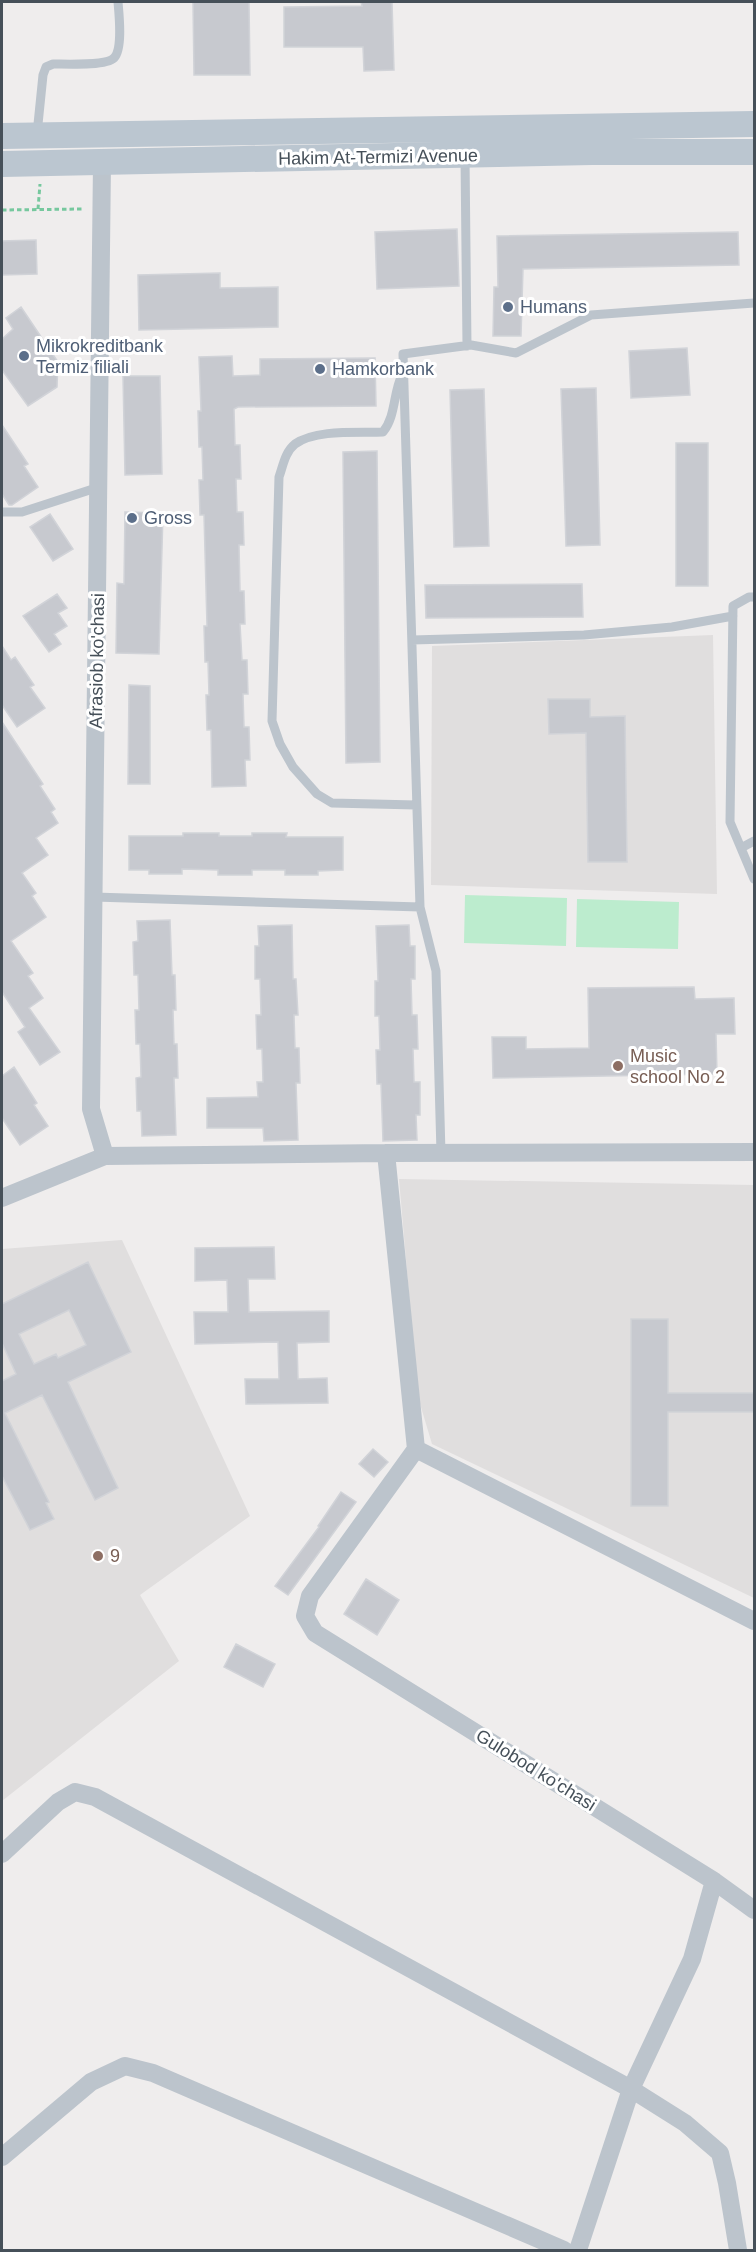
<svg xmlns="http://www.w3.org/2000/svg" width="756" height="2252" viewBox="0 0 756 2252" font-family="Arial,sans-serif">
<rect width="100%" height="100%" fill="#efeded"/>
<!-- education -->
<path fill="#e0dede" d="M713 635 717 894 431 885 432 646Z
M399 1179 754 1185V1598L432 1444 418 1397Z
M122 1240 250 1516 140 1595 179 1661 2 1801V1249Z"/>
<!-- green -->
<path fill="#bcecce" d="M465 895 567 898 566 946 464 943Z
M577 899 679 902 678 949 576 947Z"/>
<!-- building -->
<path fill="#c7c9cf" stroke="#d1d3d8" stroke-width="1.5" fill-rule="evenodd" d="M193 2H249L250 75H194Z
M361 2H392L394 70 364 71 363 47H284V7L362 6Z
M457 229 459 286 377 289 375 232Z
M738 232 739 265 523 269 521 336H493L494 287H498L497 236Z
M36 240 37 274 2 275V241Z
M220 273V288L278 287V327L139 330 138 275Z
M21 307 58 362 57 387 28 406 2 370V339L13 329 6 318Z
M687 348 690 395 631 398 629 351Z
M232 356 233 376 260 375V359L375 358 376 406 238 407 234 409 235 445H240L241 479H236L237 512H243L244 545H239L240 591H244L245 624H240L242 660H247L248 694H243L244 727H249L250 760H245L246 786 212 787 211 730H207L206 695H209L208 662H205L204 626H207L204 515H200L199 480H203L202 447H199L198 411H201L199 357Z
M123 376H160L162 474 125 475Z
M596 388 600 545 566 546 561 389Z
M484 389 489 546 454 547 450 390Z
M2 425 28 464 24 466 38 487 12 505H9L2 494Z
M676 443H708V586H676Z
M377 451 380 762 346 763 343 452Z
M125 512 163 513 159 654 116 653 117 583 124 584Z
M50 514 73 549 53 561 30 527Z
M582 584 583 617 426 618 425 585Z
M57 594 67 608 58 613 67 626 54 634 61 644 49 652 23 616Z
M2 646 11 660 15 657 34 685 30 687 45 708 17 727 2 705Z
M129 685 150 686V784H128Z
M548 699H590V717L625 716 627 862H588L586 733 549 734Z
M2 722 43 784 40 786 55 809 51 812 58 823 36 838 48 855 22 873 36 893 32 896 46 917 11 941 33 973 28 976 43 998 29 1008 60 1052 40 1065 18 1032 25 1027 2 992Z
M183 833H219V836H252V833H287L286 837H343V870L318 871V875H285V870H252V875H218V870L182 869V874H149V870H129V836H183Z
M170 920 172 975H175L176 1010H173L174 1044H177L178 1078H174L176 1135 142 1136 141 1111H137L136 1078 141 1077 140 1044H136L135 1010H139L138 975H134L133 942 138 941 137 921Z
M292 925 293 979H296L298 1015H294L295 1048H299L300 1083H296L298 1140 264 1141 263 1128H207V1098L258 1097 257 1082H263L262 1049H257L256 1015H261L260 979H255V946H259L258 926Z
M409 925 410 946H415V979H411L412 1015H417L418 1049H413L414 1082H420V1115H416L417 1140 383 1141 381 1084H377L376 1050H380L379 1016H375V981H378L376 926Z
M694 987 695 999 734 998 735 1034H716L717 1074 493 1078 492 1037H526V1049L589 1048 588 988Z
M14 1067 37 1103 34 1105 48 1126 20 1145 2 1118V1076Z
M274 1247 275 1279H248L249 1312 329 1311V1342L297 1343 298 1379 327 1378 328 1403 246 1404 245 1379H279L278 1342 195 1344 194 1312H228L227 1280 195 1281V1248Z
M88 1262 131 1352 68 1382 118 1488 95 1500 42 1395 5 1413 49 1502 46 1503 54 1519 30 1530 2 1476V1381L16 1374 2 1343V1304ZM69 1310 86 1345 58 1358 56 1354 34 1364 19 1334Z
M631 1319H668V1393H754V1412H668V1506H631Z
M373 1449 388 1462 374 1477 359 1464Z
M341 1492 356 1502 288 1595 275 1586 319 1527 318 1526Z
M366 1579 399 1600 377 1635 344 1614Z
M236 1644 275 1664 263 1687 224 1667Z"/>
<g fill="none" stroke-linecap="round" stroke-linejoin="round">
<!-- path -->
<path stroke="#76c89e" stroke-width="3" stroke-dasharray="4.5 3" stroke-linecap="butt" d="M38 209 40 184
M2 210 84 209"/>
<!-- lane -->
<path stroke="#bcc4cc" stroke-width="9" d="M37 134 43 75 46 67 53 64C66 64 106 66 114 58 123 49 119 14 118 2
M465 156 467 346
M402 375C393 393 396 416 383 432 358 433 316 429 295 444 285 452 283 466 279 477L272 721 280 744 293 767 317 794 332 803 416 805
M2 512H22L99 487
M754 597H749L733 606 730 822 754 879
M412 640 584 635 672 627 733 616
M741 848 754 841
M94 897 420 907
M441 1153 436 971 420 907 403 354 471 345 516 353 591 315 754 303"/>
<!-- street -->
<path stroke="#bcc4cc" stroke-width="18" d="M102 163 91 1109 105 1156
M386 1153 416 1449 310 1596 305 1616 315 1633 714 1881 754 1910
M2 1198 105 1156 386 1153 754 1152
M416 1449 754 1621
M2 1854 58 1802 75 1792 95 1797 631 2089 685 2123 720 2153 727 2183 738 2250
M2 2157 91 2082 125 2066 153 2073 564 2250
M578 2250 631 2089 692 1959 714 1881"/>
<!-- secondary -->
<path stroke="#bbc6d0" stroke-width="26" d="M2 136 754 124
M2 164 592 152H754"/>
</g>
<!-- markers -->
<g fill="#5c6f8a" stroke="#fff" stroke-width="2">
<circle cx="508" cy="307" r="6"/>
<circle cx="24" cy="356" r="6"/>
<circle cx="320" cy="369" r="6"/>
<circle cx="132" cy="518" r="6"/>
</g>
<g fill="#8d6e63" stroke="#fff" stroke-width="2">
<circle cx="618" cy="1066" r="6"/>
<circle cx="98" cy="1556" r="6"/>
</g>
<g text-anchor="middle" dominant-baseline="central" stroke-width="6" stroke-linejoin="round" paint-order="stroke">
<!-- street labels -->
<g font-size="18" fill="#465059" stroke="#fff">
<text transform="translate(378 157) rotate(-1)">Hakim At-Termizi Avenue</text>
<text transform="translate(97 661) rotate(-89)">Afrasiob ko'chasi</text>
<text transform="translate(536 1770) rotate(32)">Gulobod ko'chasi</text>
</g>
<!-- service labels -->
<g font-size="18" fill="#4e5e75" stroke="#fff" text-anchor="start">
<text x="520" y="307">Humans</text>
<text x="36" y="346">Mikrokreditbank<tspan x="36" dy="21">Termiz filiali</tspan></text>
<text x="332" y="369">Hamkorbank</text>
<text x="144" y="518">Gross</text>
</g>
<!-- education labels -->
<g font-size="18" fill="#785e54" stroke="#fff" text-anchor="start">
<text x="630" y="1056">Music<tspan x="630" dy="21">school No 2</tspan></text>
<text x="110" y="1556">9</text>
</g>
</g>
<!-- border -->
<rect width="756" height="2252" fill="none" stroke="#465059" stroke-width="6"/>
</svg>
